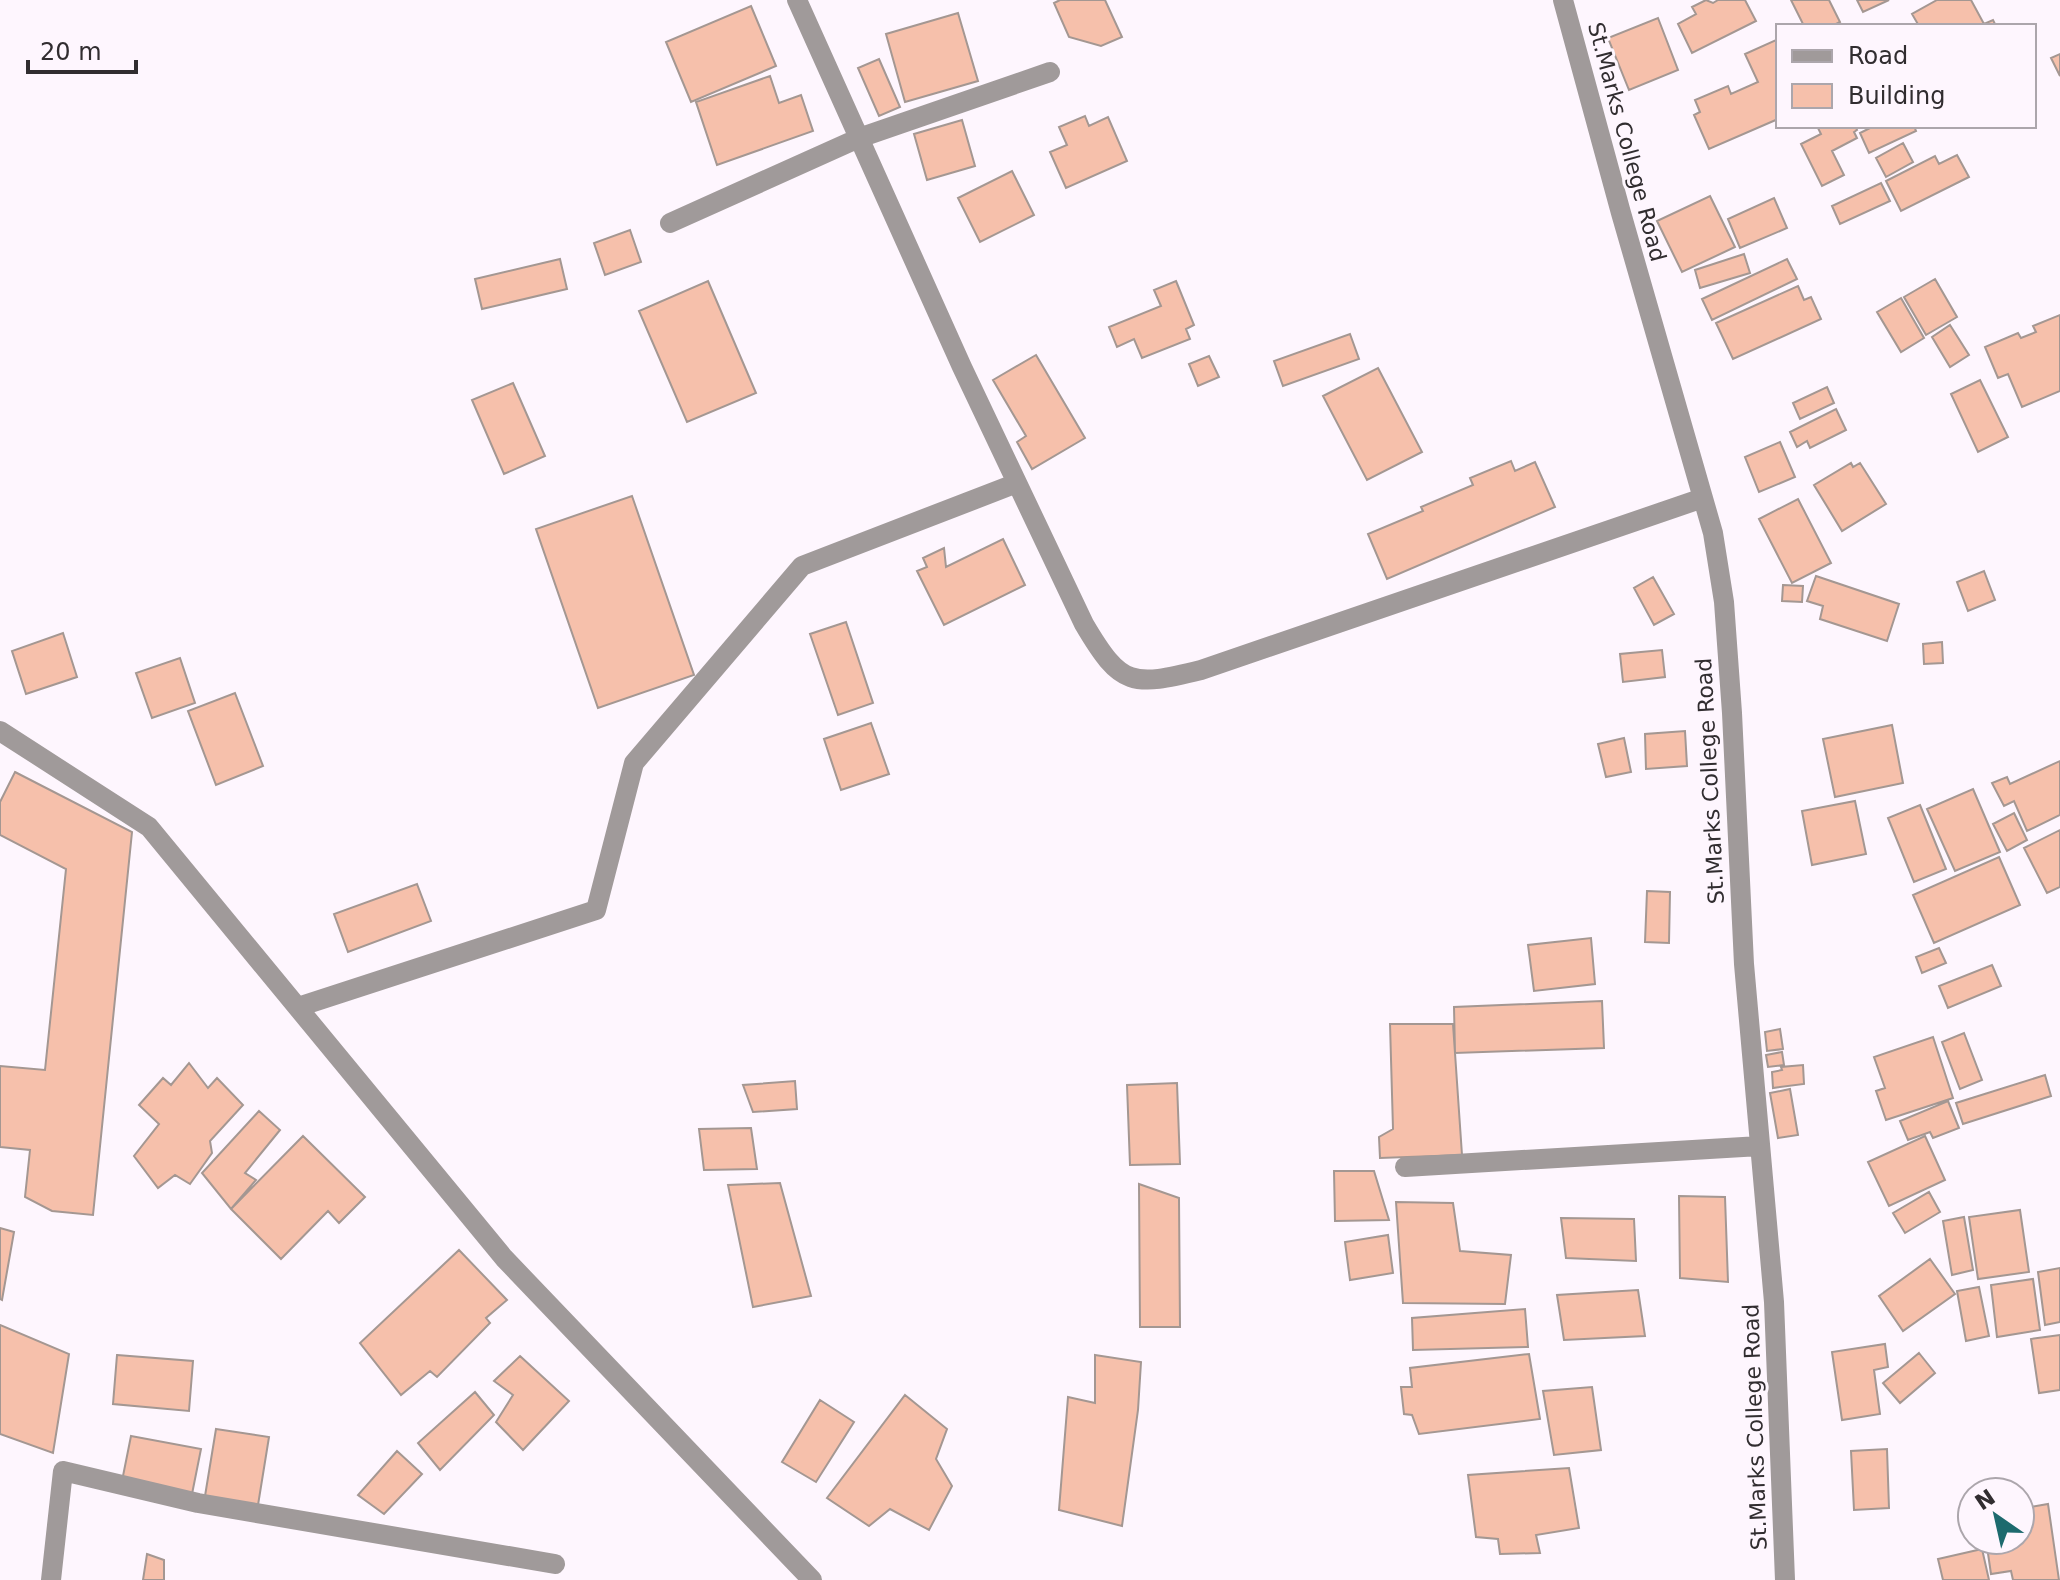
<svg xmlns="http://www.w3.org/2000/svg" width="2060" height="1580" viewBox="0 0 2060 1580" font-family="'DejaVu Sans',sans-serif">
<rect width="100%" height="100%" fill="#fef6fe"/>
<!-- building -->
<path fill="#f6c0ab" stroke="#a49792" stroke-width="2" d="M1060 0H1105L1122 37 1101 46 1069 37 1054 3Z
M1706 0 1713 3 1718 0H1745L1756 21 1692 53 1678 24 1696 14 1692 7Z
M1791 0H1829L1840 22 1832 26H1804Z
M1857 0H1889L1863 12Z
M1937 0H1971L1984 24 1993 20 1996 26H1919L1912 14Z
M751 6 776 66 691 102 666 42Z
M958 13 978 81 905 102 886 34Z
M1658 18 1678 70 1629 90 1608 38Z
M1776 40 1778 46V119L1709 149 1694 115 1700 112 1695 100 1728 86 1731 94 1758 82 1745 54Z
M2060 54V76L2051 58Z
M879 59 900 107 879 116 858 68Z
M770 76 779 103 801 95 813 131 717 165 696 102Z
M1085 116 1089 126 1108 117 1127 161 1066 188 1050 152 1067 145 1059 127Z
M962 120 975 166 927 180 914 134Z
M1817 126H1855L1857 130 1854 132 1857 138 1832 151 1844 175 1822 186 1801 144 1821 134Z
M1874 126H1914L1916 131 1869 153 1860 133Z
M1903 143 1913 162 1886 177 1876 158Z
M1957 155 1969 177 1901 211 1886 181 1935 156 1939 164Z
M1012 171 1034 215 980 242 958 198Z
M1881 183 1890 201 1840 224 1832 206Z
M1710 196 1735 247 1682 272 1657 221Z
M1774 198 1787 228 1740 248 1728 219Z
M630 230 641 262 605 275 594 243Z
M1744 254 1750 273 1700 288 1695 270Z
M560 259 567 289 482 309 475 279Z
M1787 259 1797 279 1712 320 1702 299Z
M1935 279 1957 317 1926 335 1904 297Z
M708 281 756 393 687 422 639 311Z
M1176 281 1194 325 1186 329 1190 339 1142 358 1134 339 1117 347 1109 327 1161 306 1154 290Z
M1798 286 1804 300 1811 297 1821 319 1733 359 1716 323Z
M1901 298 1924 338 1901 352 1877 312Z
M2060 315V391L2022 407 2008 374 1998 378 1985 347 2018 333 2021 338 2036 332 2033 326Z
M1950 325 1969 355 1950 367 1932 337Z
M1350 334 1359 359 1283 386 1274 361Z
M1036 355 1085 438 1032 469 1017 442 1026 436 993 380Z
M1209 356 1219 377 1198 386 1189 364Z
M1378 368 1422 452 1367 480 1323 396Z
M1980 380 2008 437 1978 452 1951 394Z
M513 383 545 456 504 474 472 400Z
M1827 387 1834 403 1800 419 1793 403Z
M1836 409 1846 430 1810 448 1807 441 1797 447 1790 432Z
M1780 442 1795 477 1759 492 1745 457Z
M1511 461 1515 471 1535 462 1555 507 1387 579 1368 534 1423 511 1421 507 1473 485 1470 478Z
M1851 463 1853 467 1860 463 1886 504 1842 531 1814 485Z
M632 496 694 675 598 708 536 529Z
M1798 499 1831 563 1792 583 1759 519Z
M1003 539 1025 585 944 625 917 571 927 567 923 558 944 548 946 567Z
M1984 571 1995 600 1968 611 1957 582Z
M1816 576 1899 604 1887 641 1820 619 1823 606 1807 601Z
M1653 577 1674 614 1654 625 1634 588Z
M1783 585 1803 586 1802 602 1782 601Z
M846 622 873 703 838 715 810 634Z
M63 633 77 677 26 694 12 651Z
M1942 642 1943 663 1924 664 1923 644Z
M1662 650 1665 677 1623 682 1620 654Z
M180 658 195 703 152 718 136 673Z
M235 693 263 766 216 785 188 711Z
M871 723 889 774 841 790 824 739Z
M1892 725 1903 783 1835 797 1823 739Z
M1685 731 1687 766 1646 769 1645 734Z
M1624 738 1631 772 1606 777 1598 744Z
M2060 761V815L2027 831 2014 801 2004 806 1992 783 2007 777 2010 784Z
M15 772 132 832 93 1215 52 1211 25 1197 30 1150 0 1147V1066L45 1070 66 869 0 835V802Z
M1973 789 2000 852 1955 871 1927 809Z
M1855 801 1866 854 1812 865 1802 811Z
M1920 805 1946 869 1914 882 1888 818Z
M2014 813 2027 840 2007 851 1993 824Z
M2060 830V887L2047 893 2024 848Z
M1999 857 2020 905 1934 943 1913 895Z
M417 884 431 921 348 952 334 914Z
M1647 891 1670 892 1669 943 1645 942Z
M1591 938 1595 984 1534 991 1528 945Z
M1939 948 1946 963 1922 973 1916 957Z
M1992 965 2001 986 1948 1008 1939 986Z
M1602 1001 1604 1048 1455 1053 1454 1007Z
M1390 1024H1453L1462 1155 1380 1158 1379 1137 1393 1129Z
M1780 1029 1783 1049 1767 1051 1765 1032Z
M1964 1033 1982 1080 1960 1089 1942 1042Z
M1933 1037 1953 1098 1886 1120 1876 1091 1885 1088 1874 1057Z
M1782 1052 1784 1065 1768 1067 1766 1055Z
M189 1063 208 1088 217 1078 243 1105 210 1141 212 1153 190 1184 175 1175 158 1188 134 1156 159 1124 139 1105 163 1078 171 1085Z
M1803 1065 1804 1084 1773 1088 1772 1072 1782 1070 1781 1067Z
M2045 1075 2051 1096 1963 1124 1956 1103Z
M795 1081 797 1109 753 1112 743 1085Z
M1177 1083 1180 1164 1130 1165 1127 1085Z
M1790 1089 1798 1135 1778 1138 1770 1093Z
M1948 1101 1959 1128 1933 1138 1930 1132 1908 1140 1900 1121Z
M259 1111 280 1130 245 1173 256 1180 231 1209 202 1173Z
M751 1128 757 1169 704 1170 699 1129Z
M303 1136 365 1197 339 1223 328 1211 281 1259 231 1209Z
M1925 1136 1945 1180 1889 1206 1868 1162Z
M1334 1171H1374L1389 1220 1335 1221Z
M780 1183 811 1296 753 1307 728 1185Z
M1139 1184 1179 1198 1180 1327H1140Z
M1929 1192 1940 1212 1905 1233 1893 1213Z
M1679 1196 1725 1197 1728 1282 1680 1278Z
M1396 1202 1453 1203 1460 1251 1511 1255 1505 1304 1403 1303Z
M2020 1210 2029 1272 1978 1279 1969 1217Z
M1964 1217 1973 1270 1952 1275 1943 1221Z
M1561 1218 1634 1219 1636 1261 1566 1258Z
M0 1228 14 1232 2 1300 0 1299Z
M1388 1235 1393 1273 1350 1280 1345 1242Z
M459 1250 507 1300 486 1318 490 1323 437 1377 430 1371 401 1395 360 1343Z
M1930 1259 1955 1294 1903 1331 1879 1296Z
M2060 1268V1322L2045 1325 2038 1272Z
M2033 1279 2040 1330 1997 1337 1991 1285Z
M1979 1287 1989 1336 1966 1341 1957 1291Z
M1638 1290 1645 1336 1564 1340 1557 1295Z
M1525 1309 1528 1347 1413 1350 1412 1318Z
M0 1325 69 1354 53 1453 0 1434Z
M2060 1335V1390L2039 1393 2031 1339Z
M1885 1344 1888 1367 1874 1370 1880 1414 1842 1420 1832 1352Z
M1919 1353 1935 1373 1900 1403 1883 1383Z
M1529 1354 1540 1419 1419 1434 1412 1415 1404 1414 1401 1387H1412L1410 1368Z
M117 1355 193 1361 189 1411 113 1404Z
M1095 1355 1141 1362 1138 1410 1122 1526 1059 1510 1068 1397 1095 1403Z
M520 1356 569 1401 523 1450 496 1422 513 1395 494 1381Z
M1592 1387 1601 1450 1554 1455 1543 1391Z
M475 1392 494 1415 440 1470 418 1443Z
M905 1395 947 1429 936 1459 952 1486 929 1530 890 1509 869 1526 827 1498Z
M820 1400 854 1422 816 1482 782 1462Z
M216 1429 269 1437 258 1505 205 1496Z
M131 1436 201 1449 192 1494 122 1481Z
M1887 1449 1889 1508 1854 1510 1851 1451Z
M397 1451 422 1474 384 1514 358 1495Z
M1569 1468 1579 1528 1536 1535 1540 1553 1500 1554 1498 1539 1476 1537 1468 1475Z
M2048 1504 2059 1580H2013L2011 1571 1991 1574 1986 1540H2020V1509Z
M1982 1549 1989 1580H1943L1938 1559Z
M147 1554 164 1560V1580H143Z"/>
<g fill="none" stroke-linecap="round" stroke-linejoin="round">
<!-- minor -->
<path stroke="#a09a9a" stroke-width="20" d="M797 0 962 367 1084 624C1121 687 1132 687 1201 670L1703 498
M1563 0 1621 213 1713 533 1724 602 1732 713 1744 964 1774 1302 1785 1580
M670 223 859 138 1050 72
M0 731 149 827 504 1258 812 1580
M298 1007 596 910 634 763 802 566 1017 483
M1405 1167 1760 1146
M51 1580 63 1471 198 1503 555 1564"/>
</g>
<g text-anchor="middle" dominant-baseline="central" stroke-width="6" stroke-linejoin="round" paint-order="stroke">
<!-- street labels -->
<g font-size="22" fill="#312d30" stroke="#fef6fe">
<text transform="translate(1627 142) rotate(75)">St.Marks College Road</text>
<text transform="translate(1710 781) rotate(-93)">St.Marks College Road</text>
<text transform="translate(1755 1427) rotate(-92)">St.Marks College Road</text>
</g>
</g>
<!-- legend -->
<rect x="1776" y="24" width="260" height="104" fill="#fef6fe" stroke="#aca6ac" stroke-width="2"/>
<rect x="1792" y="50" width="40" height="12" fill="#a09a9a" stroke="#aca6ac" stroke-width="2"/>
<text x="1848" y="64" font-size="24" fill="#312d30">Road</text>
<rect x="1792" y="84" width="40" height="24" fill="#f6c0ab" stroke="#aca6ac" stroke-width="2"/>
<text x="1848" y="104" font-size="24" fill="#312d30">Building</text>
<!-- north arrow -->
<g transform="translate(1996 1516) rotate(326)"><circle r="38" fill="#fef6fe" stroke="#aca6ac" stroke-width="2"/>
<path d="M0-6L14 30L0 20L-14 30Z" fill="#1d6a6e"/>
<text y="-12" font-size="22" font-weight="bold" text-anchor="middle" fill="#312d30">N</text>
</g>
<!-- scale -->
<path d="M28 60v12h108v-12" fill="none" stroke="#312d30" stroke-width="4"/>
<text x="40" y="60" font-size="24" fill="#312d30" stroke="#fef6fe" stroke-width="6" paint-order="stroke">20 m</text>
</svg>
